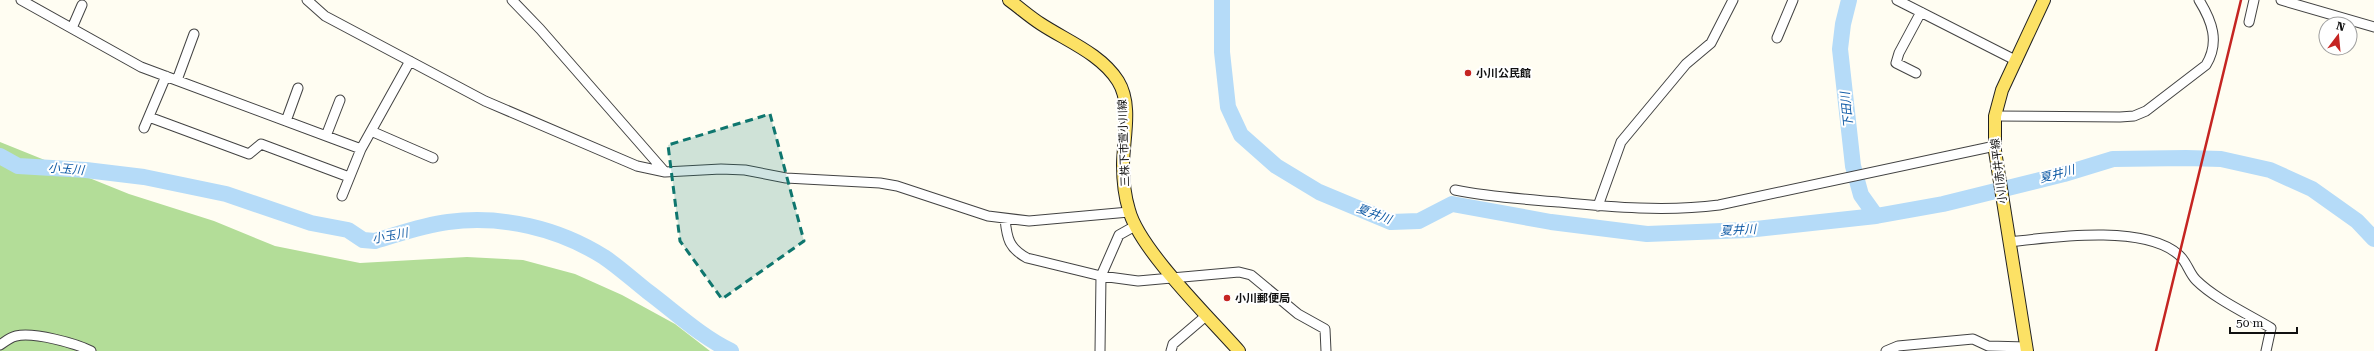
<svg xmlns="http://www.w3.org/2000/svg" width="2374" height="351" viewBox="0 0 2374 351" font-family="'Roboto Serif','Noto Sans JP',serif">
<rect width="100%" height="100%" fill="#fffdf2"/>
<!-- forest -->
<path fill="#b3dd98" d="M0 142 129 194 214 221 275 246 360 263 467 257 523 260 575 274 622 295 675 324 710 351H0Z"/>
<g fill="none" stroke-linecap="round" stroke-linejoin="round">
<!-- river -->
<path stroke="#b5dbf8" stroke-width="16" d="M1222 0V52L1228 107 1241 135 1276 166 1319 192 1391 222 1419 221 1452 204 1551 222 1647 234 1747 230 1876 216 1943 204 2064 174 2113 159 2186 158 2221 159 2270 170 2312 189 2357 221 2374 239
M1849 0 1843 24 1840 49 1853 166 1861 195 1876 216
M0 156 18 166 86 170 144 177 226 194 311 223 348 230 363 240 375 241C399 234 423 225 448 222 502 215 558 228 604 257 619 267 633 280 647 291 674 311 700 336 731 351"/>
<!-- minor casing -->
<g stroke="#434343" stroke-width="11">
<path id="minor" d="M21 0 141 67 361 149
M307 0 325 16 485 101 637 166 665 172
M512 0 540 29 665 172 721 169 745 170 786 178 880 183 897 186 988 216 1029 221 1129 212
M1897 0 2017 61
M2281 0 2374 27
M2249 22 2254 0
M72 28 82 5
M1777 38 1793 0
M1916 73 1896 63 1899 53 1921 12
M177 80 194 34
M1995 116 2120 117 2134 116 2146 111 2206 65C2220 42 2212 21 2199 0
M149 117 249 154 261 144 349 177
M286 121 298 88
M144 128 166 76
M371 131 433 158
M326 136 340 100
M1455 190C1489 197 1523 199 1558 202 1612 207 1665 212 1719 205L1995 146
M342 196 361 149 410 61
M1598 206 1621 142 1686 64 1711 43 1733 0
M1005 219C1007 239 1009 248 1027 258L1101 276 1138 281 1239 272 1251 275 1298 314 1325 329 1326 351
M2009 242C2053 237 2144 224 2179 255 2187 262 2189 273 2196 280 2215 299 2248 314 2271 328L2266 351
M0 345C4 342 11 337 16 336 34 332 75 343 91 351
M1100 351 1101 276 1119 235 1135 226
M1171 351 1173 344 1207 315
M1886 351 1898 346 1973 339 1988 346 2027 347"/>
</g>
<!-- major casing -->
<g stroke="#212121" stroke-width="14">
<path id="major" d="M1009 0C1020 8 1030 17 1041 24 1067 41 1101 54 1118 81 1133 105 1123 140 1123 165 1123 180 1125 197 1129 210 1139 249 1210 318 1239 351
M2027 351 1995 151V116L2002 90 2044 0"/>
</g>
<!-- minor -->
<use href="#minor" stroke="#fff" stroke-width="9"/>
<!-- major -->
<use href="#major" stroke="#fce165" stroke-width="12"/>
<!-- rail -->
<path stroke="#c52522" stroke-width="2.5" d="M2156 351 2241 0"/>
</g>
<!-- marked area -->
<path fill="#0f766e" fill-opacity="0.2" stroke="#0f766e" stroke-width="3" stroke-dasharray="8 5" stroke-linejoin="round" d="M770 114 804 241 722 299 680 241 668 145Z"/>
<!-- markers -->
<g fill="#c52522" stroke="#fff" stroke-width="1.5">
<circle cx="1468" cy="73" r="4"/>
<circle cx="1227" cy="298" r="4"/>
</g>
<g text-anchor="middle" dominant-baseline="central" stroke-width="4" stroke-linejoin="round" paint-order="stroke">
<!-- poi labels -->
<g font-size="11" font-weight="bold" fill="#101010" stroke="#fff" text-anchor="start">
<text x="1476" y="73">小川公民館</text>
<text x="1235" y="298">小川郵便局</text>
</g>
<!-- street labels -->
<g font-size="11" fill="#101010" stroke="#fff">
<text transform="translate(1124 143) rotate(-92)">三株下市萱小川線</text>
<text transform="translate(1999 171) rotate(-97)">小川赤井平線</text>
</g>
<!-- water labels -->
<g font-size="12" font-style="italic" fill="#135da7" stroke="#fff">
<text transform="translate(1847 110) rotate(-96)">下田川</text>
<text transform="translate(66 169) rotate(4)">小玉川</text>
<text transform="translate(2057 174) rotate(-15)">夏井川</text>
<text transform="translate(1374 214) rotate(20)">夏井川</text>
<text transform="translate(1738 230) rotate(-3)">夏井川</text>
<text transform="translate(390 236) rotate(-11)">小玉川</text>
</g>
</g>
<!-- north arrow -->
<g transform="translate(2338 36) rotate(16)"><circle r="19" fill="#ffffff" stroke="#9f9f9f"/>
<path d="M0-3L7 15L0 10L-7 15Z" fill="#c52522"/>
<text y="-6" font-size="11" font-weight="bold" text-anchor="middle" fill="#101010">N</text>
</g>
<!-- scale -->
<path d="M2230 327v6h67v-6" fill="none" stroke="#101010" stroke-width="2"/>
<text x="2236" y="327" font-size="12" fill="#101010" stroke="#ffffff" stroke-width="3" paint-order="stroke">50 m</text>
</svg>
